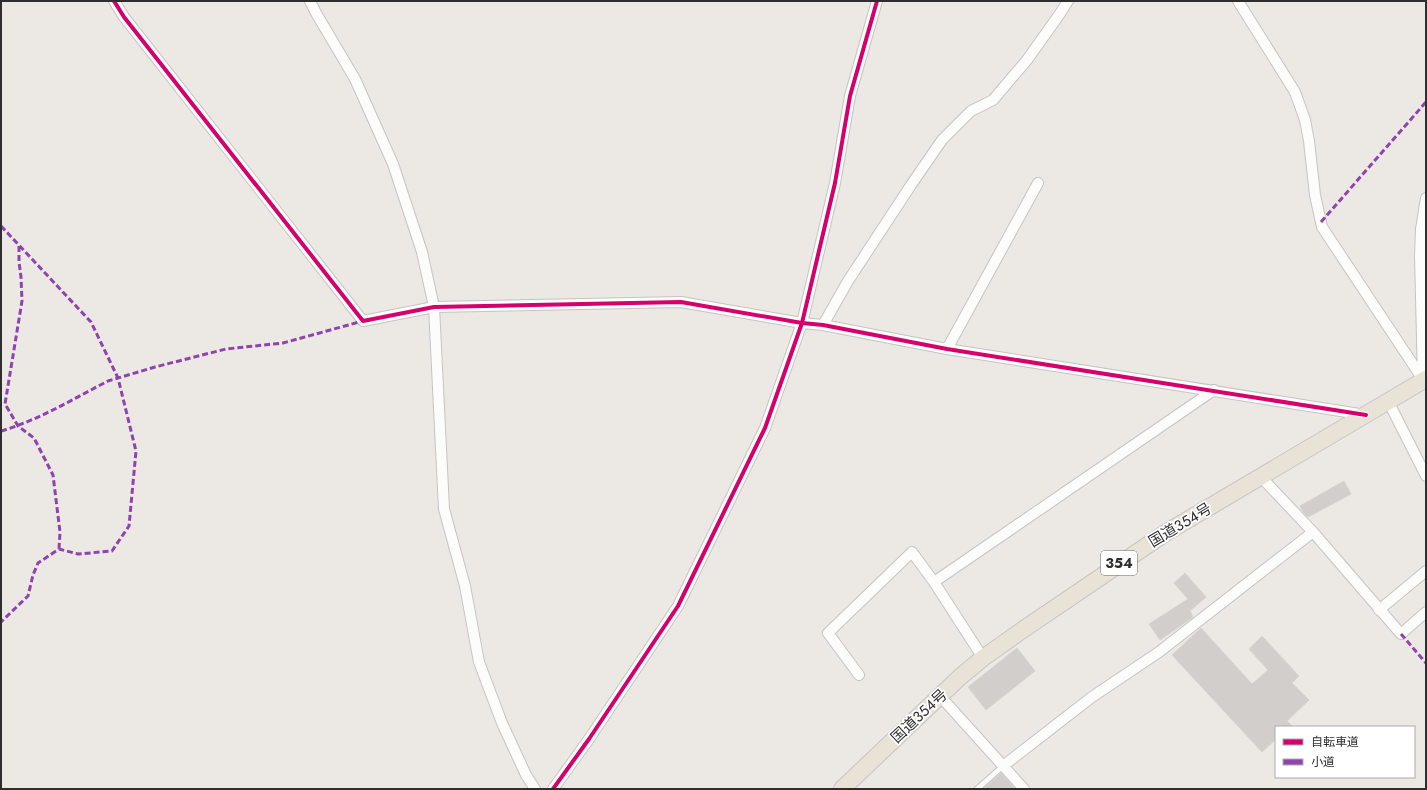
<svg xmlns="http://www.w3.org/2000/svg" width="1427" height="790" viewBox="0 0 1427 790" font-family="Jost,'Noto Sans JP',sans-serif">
<rect width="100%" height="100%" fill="#ece8e4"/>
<!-- building -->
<path fill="#d1cecb" stroke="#d7d4d0" d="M1344 481 1351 494 1308 517 1303 512 1300 506Z
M1185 573 1206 597 1190 611 1193 617 1160 640 1149 624 1188 599 1174 583Z
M1201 628 1252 684 1268 670 1249 649 1262 636 1299 676 1292 683 1309 700 1287 721 1293 727H1276V739L1262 752 1172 655Z
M1017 648 1035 671 986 710 968 687Z
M1001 773 1015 789H983Z"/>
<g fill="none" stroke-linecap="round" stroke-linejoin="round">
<!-- service casing -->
<g stroke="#c5c4c5" stroke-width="7">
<path id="service" d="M977 789 1003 766"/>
</g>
<!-- minor casing -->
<g stroke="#c5c4c5" stroke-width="12">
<path id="minor" d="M114 1 124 17 363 321 434 307 681 302 802 323 823 325 947 349 1366 415
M310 1 316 13 355 79 393 164 422 252 434 307 444 509 465 586 479 662 502 723 526 775 535 789
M1238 1 1295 92 1305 120 1309 141 1315 195 1322 227 1426 384
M823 325 848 281 911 185 942 140 971 111 993 100 1027 60 1059 15 1068 1
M947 349 1038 183
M1423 380 1420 256 1421 229 1426 198
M1388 401 1426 476
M1261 477 1313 532 1401 634 1426 612
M934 582 1214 390
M1379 610 1426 571
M859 675 828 633 912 552 934 582 983 658
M940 696 1024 789
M1003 766 1092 697 1159 652 1313 532
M553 789 589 739 678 606 765 428 802 323 835 183 850 96 877 1"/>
</g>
<!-- trunk casing -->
<g stroke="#c6c5c4" stroke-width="18">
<path id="trunk" d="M842 789 960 677 983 658 1021 631 1167 532 1426 379"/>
</g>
<!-- service -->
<use href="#service" stroke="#fcfcfb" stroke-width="5"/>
<!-- minor -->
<use href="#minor" stroke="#fcfcfb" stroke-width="10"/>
<!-- trunk -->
<use href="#trunk" stroke="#e9e2d6" stroke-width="16"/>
<!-- quiet -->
<path stroke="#8e44ad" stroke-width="3" stroke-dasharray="6 3" stroke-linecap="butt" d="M1321 222 1426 102
M1 226 91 322 118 378 136 451 129 526 112 551 78 554 59 549 38 563 33 575 28 596 1 622
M19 246V262L21 277 22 301 5 404 18 426 34 438 53 475 60 532 59 549
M1 431C39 420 73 399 108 381L155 367 226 349 283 343 363 321
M1401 634 1426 663"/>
<!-- cycleway casing -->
<g stroke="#fff" stroke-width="6">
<path id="cycleway" d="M114 1 124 17 363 321 434 307 681 302 802 323 823 325 947 349 1366 415
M553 789 589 739 678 606 765 428 802 323 835 183 850 96 877 1"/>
</g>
<!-- cycleway -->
<use href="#cycleway" stroke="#d6006c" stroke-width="4"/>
</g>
<g text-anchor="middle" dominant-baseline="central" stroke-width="3.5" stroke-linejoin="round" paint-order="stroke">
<!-- shield labels -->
<rect fill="#fff" stroke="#6d6d6d" stroke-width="1" x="1101" y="551" width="36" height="24" rx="3"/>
<g font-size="14" font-weight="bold" fill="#2e2e2e">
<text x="1119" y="563">354</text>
</g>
<!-- street labels -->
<g font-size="15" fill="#2e2e2e" stroke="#fff">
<text transform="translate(1180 525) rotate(-31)">国道354号</text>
<text transform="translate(919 716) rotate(-43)">国道354号</text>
</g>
</g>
<!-- border -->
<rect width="1427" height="790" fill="none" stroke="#2e2e2e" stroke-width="4"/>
<!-- legend -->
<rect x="1275" y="726" width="140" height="52" fill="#ffffff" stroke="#ababab"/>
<rect x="1283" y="739" width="20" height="6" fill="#d6006c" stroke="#ababab"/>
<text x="1311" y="746" font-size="12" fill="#2e2e2e">自転車道</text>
<rect x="1283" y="759" width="20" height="6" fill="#8e44ad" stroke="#ababab"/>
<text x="1311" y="766" font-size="12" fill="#2e2e2e">小道</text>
</svg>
